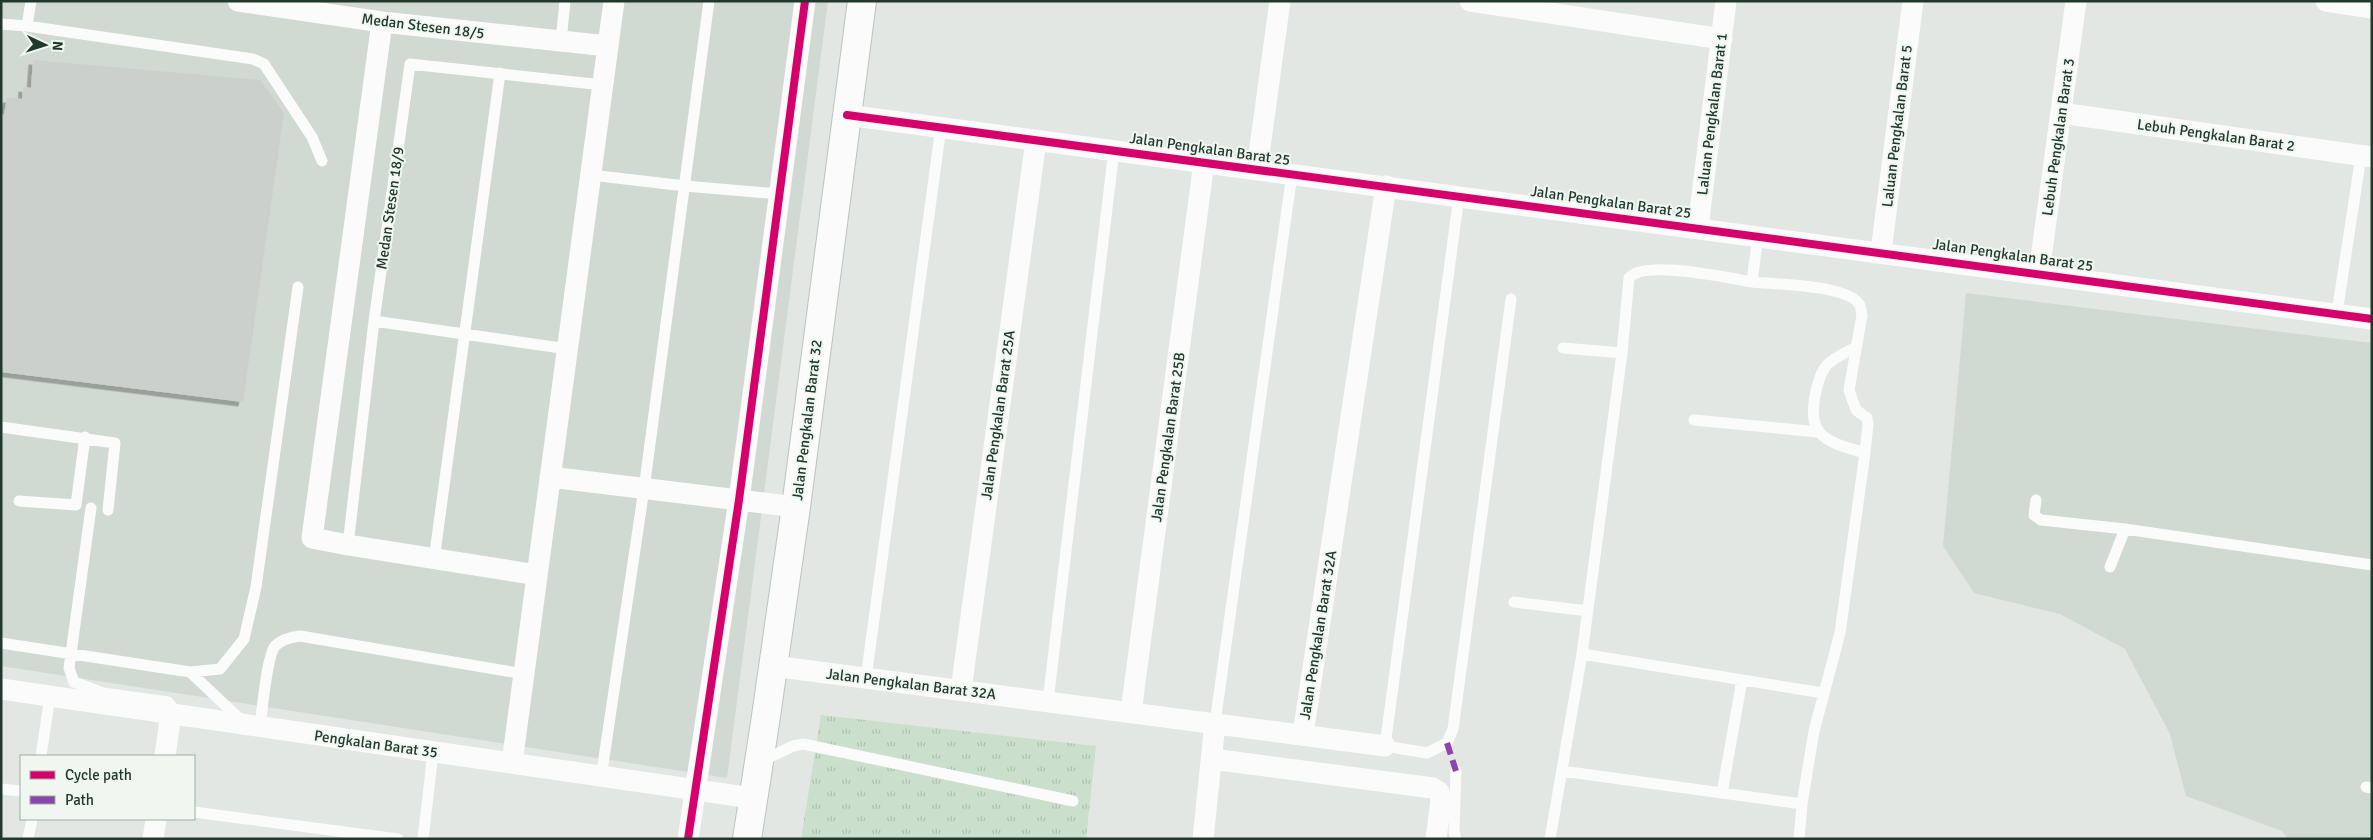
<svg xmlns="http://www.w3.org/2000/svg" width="2373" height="840" viewBox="0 0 2373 840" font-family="Signika,sans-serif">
<defs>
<pattern id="grass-tufts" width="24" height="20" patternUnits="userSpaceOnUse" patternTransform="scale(1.25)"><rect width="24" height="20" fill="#cbe0cc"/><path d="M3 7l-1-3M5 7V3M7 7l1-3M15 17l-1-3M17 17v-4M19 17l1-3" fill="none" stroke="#aec1af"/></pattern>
<filter id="shadow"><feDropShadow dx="-4.5" dy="4.5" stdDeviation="0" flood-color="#0004"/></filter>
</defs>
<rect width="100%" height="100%" fill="#e2e7e3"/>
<!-- built -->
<path fill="#d0d9d2" d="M1 1H828L727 778 1 666Z
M1966 293 2372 343V839H2288L2282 831 2186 796 2170 734 2125 649 2060 614 1974 593 1943 546Z"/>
<!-- grass -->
<path fill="url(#grass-tufts)" d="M821 715 1096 746 1086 839H801Z"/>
<!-- building -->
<path fill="#cbd0cc" filter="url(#shadow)" d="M33 60 260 80 284 113 243 402 1 372V114L4 115 7 98 22 99 23 87 31 88Z"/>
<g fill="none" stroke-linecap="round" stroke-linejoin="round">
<!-- secondary casing -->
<g stroke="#bbc4be" stroke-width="30">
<path id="secondary" d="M747 839 765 723 796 507 862 1"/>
</g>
<!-- lane -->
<path stroke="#fbfbfb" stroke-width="11" d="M1 24 27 26 253 59 264 64 312 137 322 161
M27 26 31 1
M561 41 565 1
M591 175 685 186 779 194
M1459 196 1385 746 1427 753 1447 743 1453 729 1511 299
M1752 282C1774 284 1847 285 1859 304 1861 306 1861 311 1862 315L1849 390 1856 410 1867 418 1868 424 1865 453 1840 633 1814 731 1802 804 1799 839
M2337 313 2361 156
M374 321 568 349
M1856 347C1847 352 1834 357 1827 365 1816 377 1807 420 1820 433 1831 445 1850 448 1865 453
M1563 348 1622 353
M1694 420 1818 432
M1 427 115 443 108 510
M2036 500 2034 515 2041 520 2125 529 2372 565
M19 501 76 505 85 437
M91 508 69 668 74 682 103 693 168 702 172 707 171 713
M348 545 374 321 410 64 603 85
M434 560 500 73
M2110 567 2125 529
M1514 602 1588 611
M1 643 190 672 220 669 244 639 256 587 298 287
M1582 654 1823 693
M190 672 243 722
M866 678 941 127
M1048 701 1114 150
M1215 723 1292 174
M260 727C262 711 267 656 275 646 281 640 292 637 300 636L524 674
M41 756 50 696
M762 761 793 746 803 744 1073 801
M1562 771 1802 804
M601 778 644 489 709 1
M2366 787 2372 788
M1 789 21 791
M1722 793 1742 680
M194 812 398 839
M28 839 32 819
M423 839 433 753
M1456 839 1454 832 1456 771
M1550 839 1582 654 1622 353 1629 278C1643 259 1729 278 1752 282L1758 235"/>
<!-- street -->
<path stroke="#fbfbfb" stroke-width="21" d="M238 1 382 22 608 46
M1470 1 1722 39
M2326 1 2372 8
M382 22 312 538 348 545 537 575
M2061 113 2372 157
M847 115 2372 319
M1257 169 1280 1
M1698 227 1726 1
M1881 252 1913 1
M2039 273 2076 1
M550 477 796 507
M773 666 1385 746
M1 689 752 798
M961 690 1036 140
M1131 712 1204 162
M1303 734 1386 186
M165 756 171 713
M1212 759 1433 788 1439 792 1441 800 1436 839
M512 763 614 1
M153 839 156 819
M688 839 739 500 805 1
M1203 839 1215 723"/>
<!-- secondary -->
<use href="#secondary" stroke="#fbfbfb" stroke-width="28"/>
<!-- quiet -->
<path stroke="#8e44ad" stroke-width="6" stroke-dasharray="12 6" stroke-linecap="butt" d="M1447 743 1456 771"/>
<!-- cycleway casing -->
<g stroke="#f0f7f1" stroke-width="11">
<path id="cycleway" d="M847 115 2372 319
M688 839 739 500 805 1"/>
</g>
<!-- cycleway -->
<use href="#cycleway" stroke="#d6006c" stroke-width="8"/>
</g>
<g text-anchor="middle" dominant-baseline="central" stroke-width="4" stroke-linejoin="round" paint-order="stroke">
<!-- street labels -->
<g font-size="15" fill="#21392c" stroke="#f0f7f1">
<text transform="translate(423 26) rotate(7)">Medan Stesen 18/5</text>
<text transform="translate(1712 114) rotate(-83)">Laluan Pengkalan Barat 1</text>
<text transform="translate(1897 126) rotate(-83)">Laluan Pengkalan Barat 5</text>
<text transform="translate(2216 135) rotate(8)">Lebuh Pengkalan Barat 2</text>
<text transform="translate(2058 137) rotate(-82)">Lebuh Pengkalan Barat 3</text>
<text transform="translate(1210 149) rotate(8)">Jalan Pengkalan Barat 25</text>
<text transform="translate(1611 202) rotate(8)">Jalan Pengkalan Barat 25</text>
<text transform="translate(390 208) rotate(-82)">Medan Stesen 18/9</text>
<text transform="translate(2013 255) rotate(8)">Jalan Pengkalan Barat 25</text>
<text transform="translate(998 415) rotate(-82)">Jalan Pengkalan Barat 25A</text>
<text transform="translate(807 420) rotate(-83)">Jalan Pengkalan Barat 32</text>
<text transform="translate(1168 437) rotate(-82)">Jalan Pengkalan Barat 25B</text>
<text transform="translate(1318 635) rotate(-81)">Jalan Pengkalan Barat 32A</text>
<text transform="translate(911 684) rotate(7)">Jalan Pengkalan Barat 32A</text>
<text transform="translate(376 744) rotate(8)">Pengkalan Barat 35</text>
</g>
</g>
<!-- border -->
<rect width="2373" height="840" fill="none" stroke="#21392c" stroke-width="5"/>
<!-- legend -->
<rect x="20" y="755" width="175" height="65" fill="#f0f7f1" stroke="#9daba2"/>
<rect x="30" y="771" width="25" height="8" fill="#d6006c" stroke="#9daba2"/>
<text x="65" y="780" font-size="15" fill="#21392c">Cycle path</text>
<rect x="30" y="796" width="25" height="8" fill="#8e44ad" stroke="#9daba2"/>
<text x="65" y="805" font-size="15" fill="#21392c">Path</text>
<!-- north arrow -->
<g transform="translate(45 45) rotate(94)" stroke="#f0f7f1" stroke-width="4" paint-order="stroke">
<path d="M0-4L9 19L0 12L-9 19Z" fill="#21392c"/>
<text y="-8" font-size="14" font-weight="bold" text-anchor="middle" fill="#21392c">N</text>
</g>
</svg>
